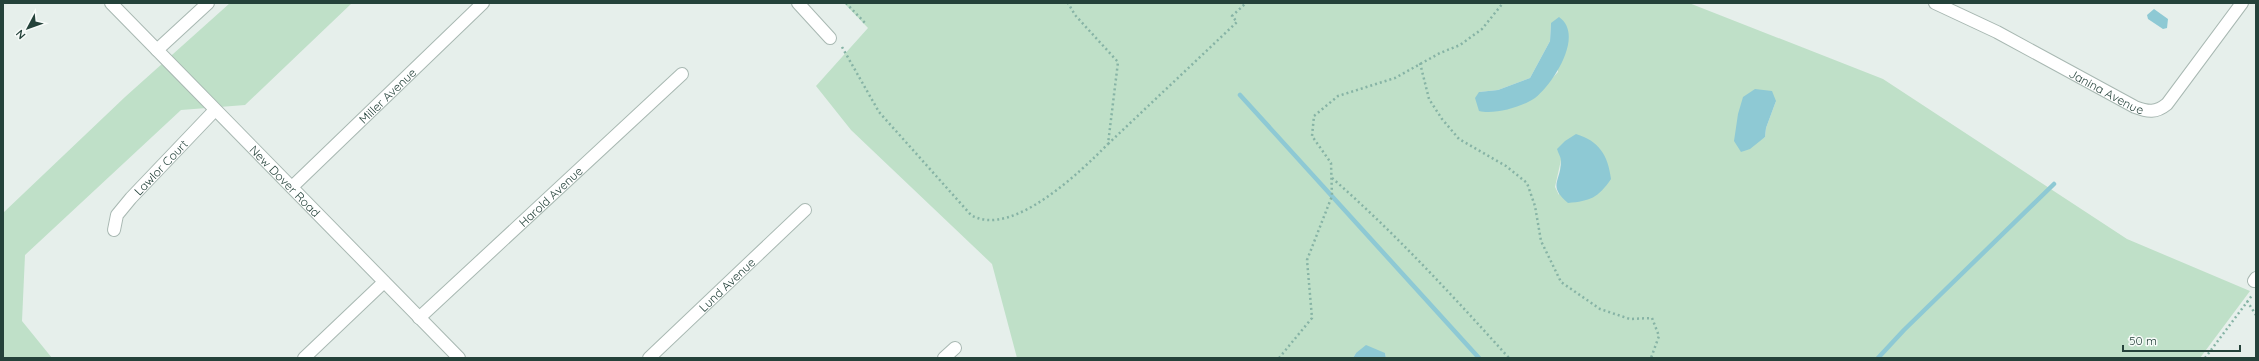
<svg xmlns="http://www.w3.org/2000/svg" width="2259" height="361" viewBox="0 0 2259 361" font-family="Quicksand,sans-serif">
<rect width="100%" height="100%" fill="#e6efeb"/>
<!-- green -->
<path fill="#bfe0c8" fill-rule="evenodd" d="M230 3H352L245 105 181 110 25 255 22 321 52 358H3V213L125 97Z
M844 3H1689L1883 79 2127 239 2250 291 2200 358H1386L1385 353H1356L1353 358H1017L992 264 851 130 816 86 868 28ZM1551 23 1558 72 1534 98 1479 92 1498 90 1530 78 1550 41ZM1776 101 1766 128 1765 137 1741 152ZM1561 160 1559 195 1555 187Z"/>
<!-- water -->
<path fill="#8ec9d4" d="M2154 9 2168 19 2167 28 2163 29 2148 19 2147 15Z
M1559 17C1585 35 1553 84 1535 98 1522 107 1494 115 1479 111L1475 98 1479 92 1498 90 1530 78 1550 41 1551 23Z
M1755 89 1772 91 1776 101 1766 128 1765 137 1750 149 1741 152 1734 141 1738 114 1743 97Z
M1576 134C1599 141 1608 155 1611 179 1598 198 1590 201 1568 203 1547 185 1561 182 1561 161 1561 157 1558 153 1557 149L1565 141Z
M1366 345 1385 353 1386 358H1353L1356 353Z"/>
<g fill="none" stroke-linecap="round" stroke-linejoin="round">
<!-- stream -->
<path stroke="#8ec9d4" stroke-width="4.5" d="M1240 95 1479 358
M1878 358 1904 330 2054 184"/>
<!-- minor casing -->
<g stroke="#a8b8b2" stroke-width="14">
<g id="minor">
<path id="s1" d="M111 3 459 358"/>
<path d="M798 3 830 38"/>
<path id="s2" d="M1935 3 1997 32 2135 107C2148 112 2156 113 2167 104L2242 3"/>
<path d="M157 50 208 3"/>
<path id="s3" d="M292 187 483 3"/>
<path id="s4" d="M114 230 117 215 131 198 215 110"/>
<path d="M2254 281 2256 278"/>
<path id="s5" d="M419 318 682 74"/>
<path d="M304 358 384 282"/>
<path id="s6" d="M649 358 805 210"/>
<path d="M944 358 955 348"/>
</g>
</g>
<!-- path -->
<path stroke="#86b3a5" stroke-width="2.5" stroke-dasharray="2 3" stroke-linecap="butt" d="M846 3 866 24
M842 47 879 112 971 215C1012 239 1081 171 1108 144L1118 62 1075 15 1068 3
M1420 63 1429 99 1442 119 1459 139 1506 166 1527 183 1535 206 1541 241 1561 282 1600 309 1630 319 1652 318 1659 336 1651 358
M1108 144 1237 22 1232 16 1246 3
M1332 178C1395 233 1452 295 1509 358
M2247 301 2256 315
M1279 358 1312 318 1307 260 1332 196 1331 163 1312 136 1314 116 1338 96 1395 78 1440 53 1460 45 1482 29 1503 3
M2205 358 2253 294"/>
<!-- minor -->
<use href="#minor" stroke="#fff" stroke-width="12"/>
</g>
<g text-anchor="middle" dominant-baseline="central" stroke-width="3" stroke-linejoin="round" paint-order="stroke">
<!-- street labels -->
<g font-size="12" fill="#24423a" stroke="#f7fbf9">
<text stroke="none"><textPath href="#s2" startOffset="193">Janina Avenue</textPath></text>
<text stroke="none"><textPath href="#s3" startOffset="132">Miller Avenue</textPath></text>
<text stroke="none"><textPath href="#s4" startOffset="80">Lawlor Court</textPath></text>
<text stroke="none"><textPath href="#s1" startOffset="249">New Dover Road</textPath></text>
<text stroke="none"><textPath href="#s5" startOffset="179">Harold Avenue</textPath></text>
<text stroke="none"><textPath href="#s6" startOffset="107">Lund Avenue</textPath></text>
</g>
</g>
<!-- border -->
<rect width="2259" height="361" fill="none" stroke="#24423a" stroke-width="8"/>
<!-- north arrow -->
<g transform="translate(28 28) rotate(229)" stroke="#f7fbf9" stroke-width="3" paint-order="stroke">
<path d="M0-3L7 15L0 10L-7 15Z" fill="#24423a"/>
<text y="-6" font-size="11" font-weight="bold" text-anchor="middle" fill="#24423a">N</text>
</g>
<!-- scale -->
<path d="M2123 345v6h117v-6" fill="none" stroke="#24423a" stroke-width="2"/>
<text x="2129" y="345" font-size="12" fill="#24423a" stroke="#f7fbf9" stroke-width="3" paint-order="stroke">50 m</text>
</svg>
